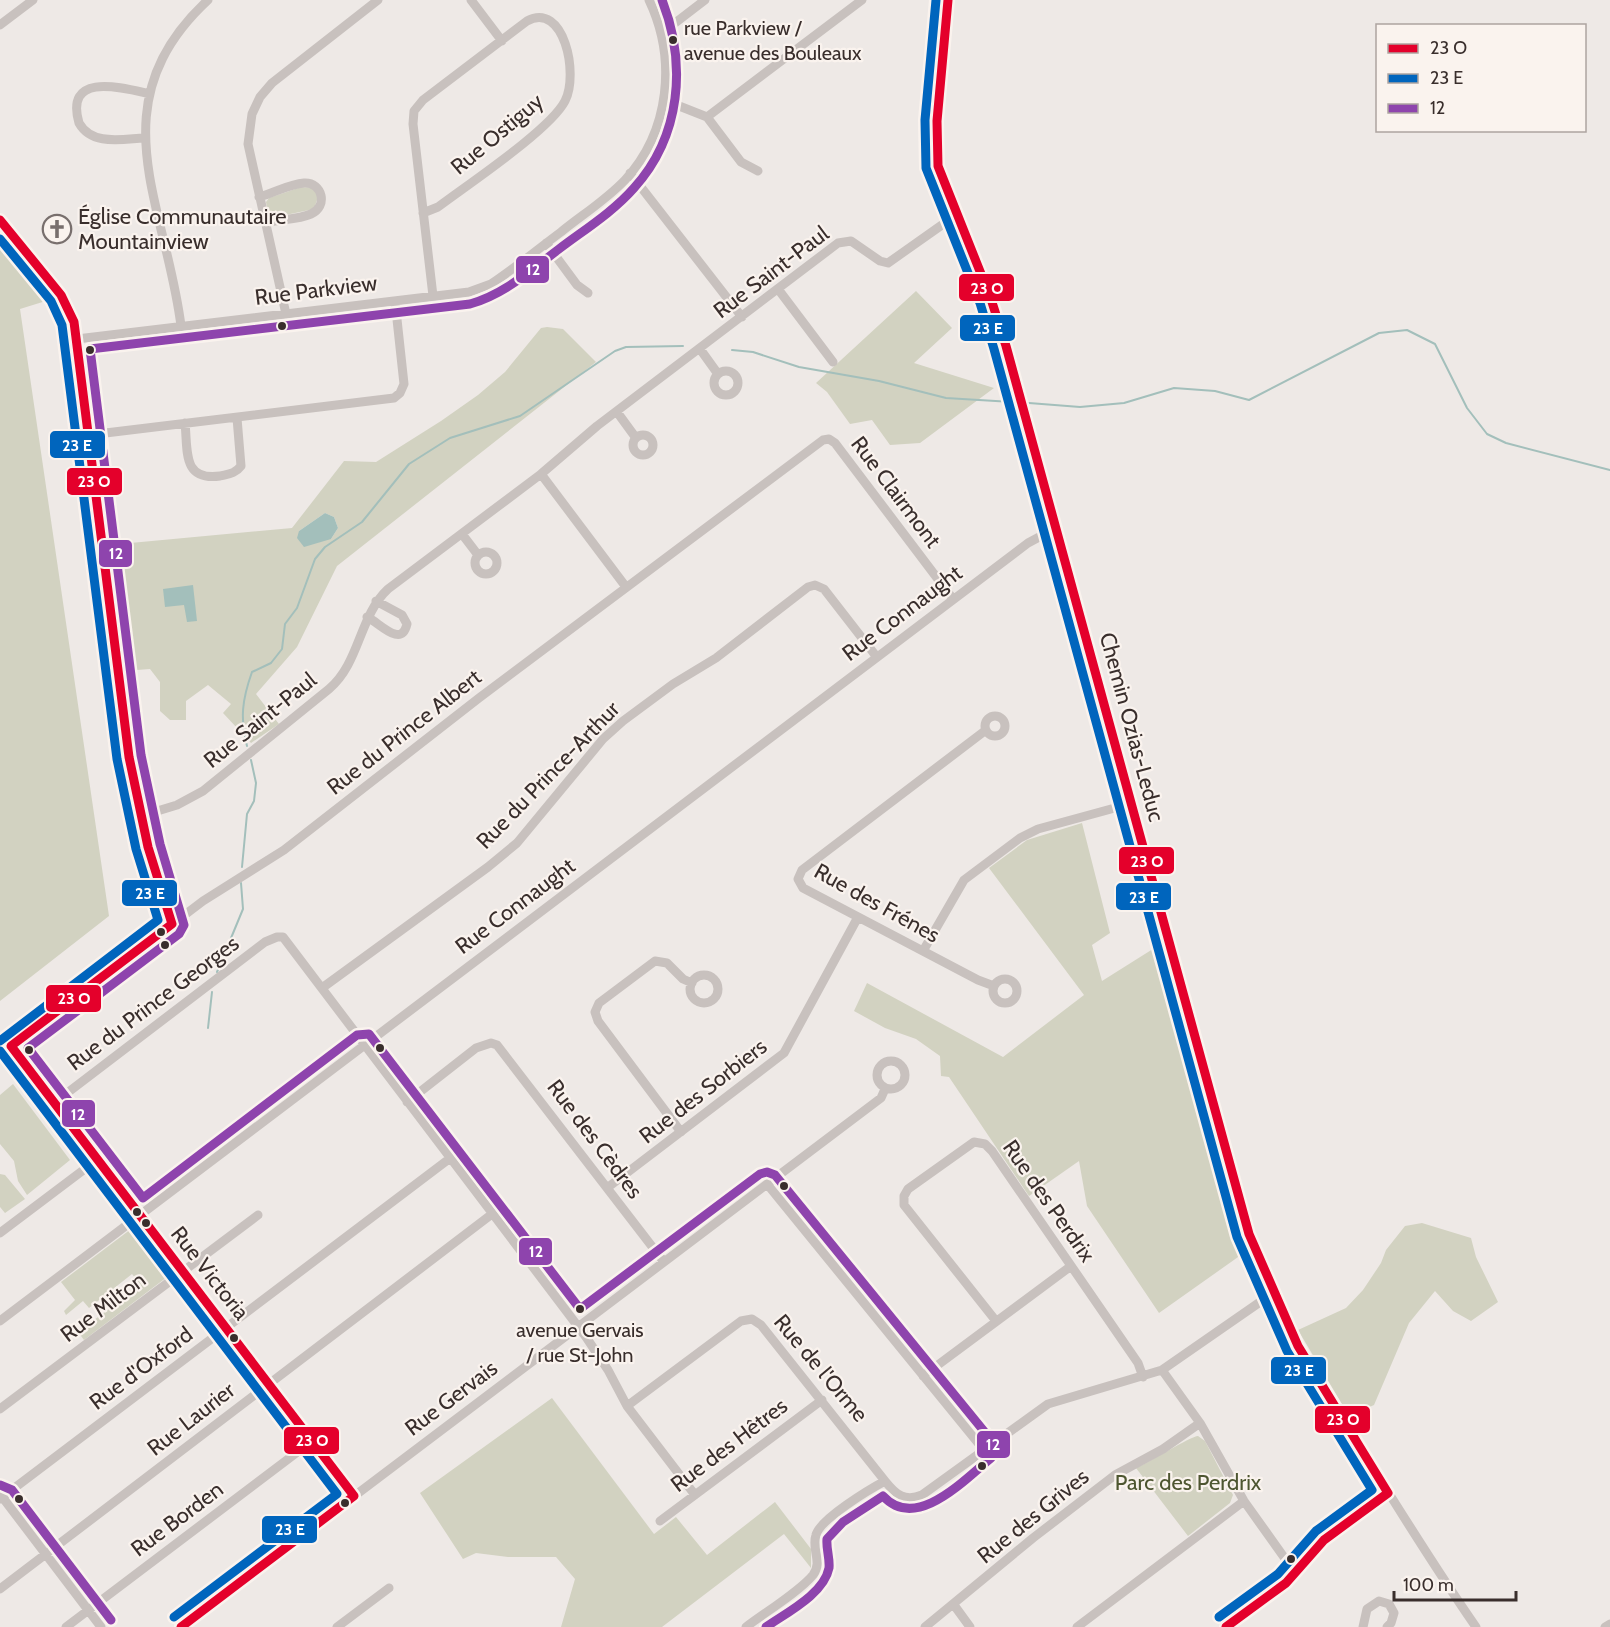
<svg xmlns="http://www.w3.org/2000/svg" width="1610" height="1627" viewBox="0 0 1610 1627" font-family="Cabin,sans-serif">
<rect width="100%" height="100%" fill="#eee9e6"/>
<!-- green -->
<path fill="#d2d2c1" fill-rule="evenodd" d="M301 187 313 188 319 194 314 209 276 217 268 213 266 202 269 198Z
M0 238 49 300 20 309 109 916 0 1001Z
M916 291 952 328 914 363 994 388 920 443 890 445 872 420 850 424 827 392 816 383Z
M547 327 563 329 596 362 337 566 297 647 256 694 279 724 251 743 223 713 231 704 208 685 186 701V720H170L160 711V682L150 669 124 671 109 545 292 528 344 461 376 462 441 421 478 395 505 372 541 328ZM325 513 334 517 338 528 331 539 299 531Z
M1082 823 1110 933 1092 945 1102 981 1164 942 1248 1250 1159 1313 1087 1206 1079 1161 1029 1196 949 1077 941 1076 940 1056 916 1039 885 1028 854 1011 867 983 1003 1057 1084 995 989 868 1027 840Z
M13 1084 70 1160 27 1195 18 1181 14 1161 0 1144V1095Z
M0 1174 5 1175 25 1199 5 1213 0 1207Z
M1422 1223 1471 1238 1476 1257 1498 1302 1471 1321 1453 1311 1435 1291 1409 1323 1374 1405 1349 1416 1298 1330 1346 1308 1363 1290 1381 1263 1386 1250 1405 1226Z
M135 1226 171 1274 84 1340 78 1332 141 1285 132 1274 89 1308 83 1301 66 1315 64 1311 75 1300 61 1282Z
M552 1398 654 1534 676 1517 707 1555 775 1502 811 1549V1568L784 1534 662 1627H561L575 1579 556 1557H508L476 1553 463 1559 420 1493Z
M1198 1436 1205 1441 1233 1495 1230 1503 1188 1536 1136 1468C1148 1463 1191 1436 1198 1436Z"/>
<!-- water -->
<path fill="#a3bfbb" d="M325 513 334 517 338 528 331 539 304 547 297 538 299 531Z
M193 585 197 621 187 622 184 605 165 607 163 589Z"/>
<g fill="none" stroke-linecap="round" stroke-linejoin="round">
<!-- stream -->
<path stroke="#a3bfbb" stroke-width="2" d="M732 350 753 352 799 367 879 381 946 398 1012 402
M1029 403 1080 407 1124 403 1174 388 1215 391 1249 400 1379 333 1407 330 1435 344 1467 408 1487 434 1506 443 1610 470
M247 746C240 718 242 700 252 672L271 663 282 649 285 624 297 608 315 559 325 547 362 522 409 464 450 438 520 416 615 351 626 347 683 346
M242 867 247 814 254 801 256 783 251 760
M217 972 243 909 241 883
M208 1028 212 992"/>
<!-- minor -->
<path stroke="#c8c1be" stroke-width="9" d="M471 0 502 41
M948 0 937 121 938 166 991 299 1006 346 1249 1234C1278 1314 1321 1384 1365 1455 1401 1513 1437 1571 1476 1627
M0 25 33 0
M661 29 675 23 705 0
M664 100 707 117 741 162 758 171
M707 117 862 0
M144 138C122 139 92 146 79 123 64 71 123 88 150 94
M630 173 742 317
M259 197C274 193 289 184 304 183 323 182 328 207 311 214 297 220 280 219 265 223
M423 213 438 207C467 185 550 130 565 101 579 74 564 1 527 21L423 100 414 111 413 124 433 296
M0 220 61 295 74 322 129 757 148 847 172 924
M546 243 577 285 588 293
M778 289 833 362
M286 314 248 144 252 114 260 97 272 83 378 0
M181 326C166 204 96 104 208 0
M77 339 469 292 491 284C515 268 538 249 561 232 582 215 606 200 625 180 670 131 677 59 649 0
M700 349 718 374
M714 383a12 12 0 1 1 24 0a12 12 0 1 1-24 0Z
M617 412 636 438
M185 423C188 451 182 481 220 476 228 474 235 474 241 466L237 418
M633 445a10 10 0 1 1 20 0a10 10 0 1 1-20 0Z
M89 435 394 398 400 393 404 384 395 301
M541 474 626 587
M462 534 478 555
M475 563a11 11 0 1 1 22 0a11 11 0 1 1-22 0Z
M367 617C379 622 401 649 407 624L402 615 376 601
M985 726a10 10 0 1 1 20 0a10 10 0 1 1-20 0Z
M986 730 802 870 798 879 803 888 978 980 994 986
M141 816 177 805 203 791 329 689C360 663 359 616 388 589L541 474 597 426 838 243 851 241 880 261 888 263 956 215
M923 951 964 880 1020 838 1038 829 1133 803
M690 989a14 14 0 1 1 28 0a14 14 0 1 1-28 0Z
M993 991a12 12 0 1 1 24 0a12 12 0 1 1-24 0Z
M322 988 488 867 517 843 603 739 623 721 673 684 716 658 808 587 815 585 824 589 876 656
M11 1046 354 1496
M0 1055 203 901 284 850 479 698 823 440 829 439 835 443 953 599
M877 1075a14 14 0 1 1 28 0a14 14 0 1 1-28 0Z
M407 1102 476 1048 491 1043 497 1045 664 1262
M54 1103 265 942 277 937H283L586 1337 608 1370 627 1406 695 1495
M681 1132 598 1021 595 1012 599 1003 655 961 667 963 683 979 692 983
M767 1184 983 1449
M607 1188 784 1053 858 917
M0 1233 98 1159
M0 1321 1028 543 1056 528
M996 1321 904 1205V1196L908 1189 974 1142 985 1144 992 1151 1138 1363 1143 1377
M1162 1370 1200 1423 1244 1501 1296 1574
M923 1376 1071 1266
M627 1406 741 1321 752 1319 761 1325 885 1481
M0 1409 258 1215
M0 1494 101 1627
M0 1499 449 1159
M660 1521 822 1400
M0 1589 492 1214
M954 1605 970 1627
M66 1627 312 1441
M181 1627 881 1098 885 1089
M337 1627 389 1588
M746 1627C764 1613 799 1592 813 1575 823 1562 811 1549 816 1535 820 1519 870 1489 885 1481 896 1495 905 1502 922 1495L1048 1404 1162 1370 1273 1293
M925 1627 1033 1538 1115 1475 1163 1449 1200 1423
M1077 1627 1244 1501
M1226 1627 1286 1583 1324 1540 1388 1493
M1363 1627 1367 1609 1379 1601 1389 1604 1394 1613 1391 1623 1387 1627
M1605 1627 1610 1624"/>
<!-- bus-1 casing -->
<g stroke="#faf3ee" stroke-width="14">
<path id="bus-1" d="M948 0 937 121 938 166 991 299 1006 346 1249 1234 1298 1346 1388 1493 1324 1540 1286 1583 1226 1627
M0 220 61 295 74 322 129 757 148 847 172 924 11 1046 354 1496 181 1627"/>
</g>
<!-- bus-2 casing -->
<g stroke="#faf3ee" stroke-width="14">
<path id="bus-2" d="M936 0 925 120 926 168 980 303 994 349 1237 1237 1287 1351 1372 1490 1316 1531 1278 1574 1219 1617
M0 239 51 301 62 325 117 759 136 849 158 920 0 1041
M0 1051 337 1494 174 1617"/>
</g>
<!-- bus-3 casing -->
<g stroke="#faf3ee" stroke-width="14">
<path id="bus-3" d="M662 0C687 64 681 136 634 188 613 212 584 230 559 249 531 270 505 294 470 304L90 349 141 755 160 844 184 925 179 934 28 1048 143 1198 357 1035 369 1034 580 1309 760 1174 767 1172 775 1175 992 1441 995 1449 991 1458C964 1480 916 1532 883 1496L843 1522 827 1539C826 1549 830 1558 829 1568 824 1594 786 1613 766 1627
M0 1485 12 1490 111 1620"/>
</g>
<!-- bus-1 -->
<use href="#bus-1" stroke="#e4002b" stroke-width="9"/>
<!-- bus-2 -->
<use href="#bus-2" stroke="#0065bd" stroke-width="9"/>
<!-- bus-3 -->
<use href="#bus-3" stroke="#8e44ad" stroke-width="9"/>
</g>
<!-- icons -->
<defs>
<g id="church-ring" transform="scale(1.5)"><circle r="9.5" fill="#faf3ee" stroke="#786f6d" stroke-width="1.5"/><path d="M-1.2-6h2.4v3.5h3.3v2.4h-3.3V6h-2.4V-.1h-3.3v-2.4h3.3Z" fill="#786f6d"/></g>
</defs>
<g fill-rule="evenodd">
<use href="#church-ring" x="57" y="229"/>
</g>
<!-- markers -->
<g fill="#392e2c" stroke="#faf3ee" stroke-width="2">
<circle cx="673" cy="40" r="5"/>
<circle cx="282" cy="326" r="5"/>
<circle cx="90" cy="350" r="5"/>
<circle cx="161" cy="932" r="5"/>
<circle cx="165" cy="945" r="5"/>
<circle cx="380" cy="1048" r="5"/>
<circle cx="29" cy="1050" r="5"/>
<circle cx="784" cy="1186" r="5"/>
<circle cx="137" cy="1212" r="5"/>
<circle cx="146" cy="1223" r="5"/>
<circle cx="580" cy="1309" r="5"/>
<circle cx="234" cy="1338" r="5"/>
<circle cx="982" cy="1466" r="5"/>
<circle cx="19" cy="1499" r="5"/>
<circle cx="345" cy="1503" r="5"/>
<circle cx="1291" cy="1559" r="5"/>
</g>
<g text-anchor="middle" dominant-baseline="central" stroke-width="4.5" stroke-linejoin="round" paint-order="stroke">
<!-- bus labels -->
<g font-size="20" fill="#392e2c" stroke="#faf3ee" text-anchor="start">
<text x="684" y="28">rue Parkview /<tspan x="684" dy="25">avenue des Bouleaux</tspan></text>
<text x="580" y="1330" text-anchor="middle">avenue Gervais<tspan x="580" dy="25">/ rue St-John</tspan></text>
</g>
<!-- street labels -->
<g font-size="22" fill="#392e2c" stroke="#faf3ee">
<text transform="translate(497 134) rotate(-40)">Rue Ostiguy</text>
<text transform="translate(771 272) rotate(-37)">Rue Saint-Paul</text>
<text transform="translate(316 290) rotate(-7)">Rue Parkview</text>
<text transform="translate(896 492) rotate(53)">Rue Clairmont</text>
<text transform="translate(902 613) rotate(-37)">Rue Connaught</text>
<text transform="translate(260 720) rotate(-39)">Rue Saint-Paul</text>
<text transform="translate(1132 727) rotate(75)">Chemin Ozias-Leduc</text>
<text transform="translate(404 732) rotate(-38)">Rue du Prince Albert</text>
<text transform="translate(548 775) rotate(-46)">Rue du Prince-Arthur</text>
<text transform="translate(877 903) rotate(29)">Rue des Frénes</text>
<text transform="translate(515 906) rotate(-37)">Rue Connaught</text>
<text transform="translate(153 1003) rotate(-37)">Rue du Prince Georges</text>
<text transform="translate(703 1091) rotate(-38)">Rue des Sorbiers</text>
<text transform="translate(595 1139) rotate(53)">Rue des Cèdres</text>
<text transform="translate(1049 1201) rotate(55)">Rue des Perdrix</text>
<text transform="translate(210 1273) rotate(52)">Rue Victoria</text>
<text transform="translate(103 1307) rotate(-37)">Rue Milton</text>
<text transform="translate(141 1368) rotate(-37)">Rue d'Oxford</text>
<text transform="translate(821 1368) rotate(50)">Rue de l'Orme</text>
<text transform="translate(451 1398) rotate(-37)">Rue Gervais</text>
<text transform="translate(191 1419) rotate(-38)">Rue Laurier</text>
<text transform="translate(729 1445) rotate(-37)">Rue des Hêtres</text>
<text transform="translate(1033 1516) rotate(-39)">Rue des Grives</text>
<text transform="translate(177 1519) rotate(-37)">Rue Borden</text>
</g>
<!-- poi labels -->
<g font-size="22" fill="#392e2c" stroke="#faf3ee" text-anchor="start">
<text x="78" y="216">Église Communautaire<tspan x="78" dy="25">Mountainview</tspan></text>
</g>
<!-- park labels -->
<g font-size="22" fill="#4e5631" stroke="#faf3ee">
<text x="1188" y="1482">Parc des Perdrix</text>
</g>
</g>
<g stroke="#faf3ee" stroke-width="2">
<rect x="515" y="255" width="35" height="29" rx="6" fill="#8e44ad"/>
<rect x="958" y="273" width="57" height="29" rx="6" fill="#e4002b"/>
<rect x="959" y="314" width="57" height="28" rx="6" fill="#0065bd"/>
<rect x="49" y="430" width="57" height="29" rx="6" fill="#0065bd"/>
<rect x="66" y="467" width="57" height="29" rx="6" fill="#e4002b"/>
<rect x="98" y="539" width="35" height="29" rx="6" fill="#8e44ad"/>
<rect x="1118" y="846" width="57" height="29" rx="6" fill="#e4002b"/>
<rect x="121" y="879" width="57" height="28" rx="6" fill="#0065bd"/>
<rect x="1115" y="882" width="57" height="29" rx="6" fill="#0065bd"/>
<rect x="45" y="984" width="57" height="29" rx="6" fill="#e4002b"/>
<rect x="61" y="1099" width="35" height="29" rx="6" fill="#8e44ad"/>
<rect x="518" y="1237" width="35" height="29" rx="6" fill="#8e44ad"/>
<rect x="1270" y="1356" width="57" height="29" rx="6" fill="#0065bd"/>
<rect x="1314" y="1405" width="57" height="29" rx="6" fill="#e4002b"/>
<rect x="283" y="1426" width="57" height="29" rx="6" fill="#e4002b"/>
<rect x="976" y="1430" width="35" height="29" rx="6" fill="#8e44ad"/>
<rect x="261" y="1515" width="57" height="29" rx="6" fill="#0065bd"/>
</g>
<g font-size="16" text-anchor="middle" font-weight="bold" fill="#fff">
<text x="533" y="275">12</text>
<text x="987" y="294">23 O</text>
<text x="988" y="334">23 E</text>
<text x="77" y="451">23 E</text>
<text x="94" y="487">23 O</text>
<text x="116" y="559">12</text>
<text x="1147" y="867">23 O</text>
<text x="150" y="899">23 E</text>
<text x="1144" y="903">23 E</text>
<text x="74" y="1004">23 O</text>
<text x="78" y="1120">12</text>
<text x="536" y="1257">12</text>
<text x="1299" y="1376">23 E</text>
<text x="1343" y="1425">23 O</text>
<text x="312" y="1446">23 O</text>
<text x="993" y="1450">12</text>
<text x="290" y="1535">23 E</text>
</g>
<!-- legend -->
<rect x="1376" y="24" width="210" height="108" fill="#faf3ee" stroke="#ada4a0" stroke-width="1.5"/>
<rect x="1388" y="44" width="30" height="9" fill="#e4002b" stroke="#ada4a0" stroke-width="1.5"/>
<text x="1430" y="54" font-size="18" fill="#392e2c">23 O</text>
<rect x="1388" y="74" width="30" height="9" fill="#0065bd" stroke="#ada4a0" stroke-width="1.5"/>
<text x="1430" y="84" font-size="18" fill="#392e2c">23 E</text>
<rect x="1388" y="104" width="30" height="9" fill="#8e44ad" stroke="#ada4a0" stroke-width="1.5"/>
<text x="1430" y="114" font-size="18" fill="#392e2c">12</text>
<!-- scale -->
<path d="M1394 1591v9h122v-9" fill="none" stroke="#392e2c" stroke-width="3"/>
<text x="1403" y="1591" font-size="18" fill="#392e2c" stroke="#faf3ee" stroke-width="4.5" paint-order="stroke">100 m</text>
</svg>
